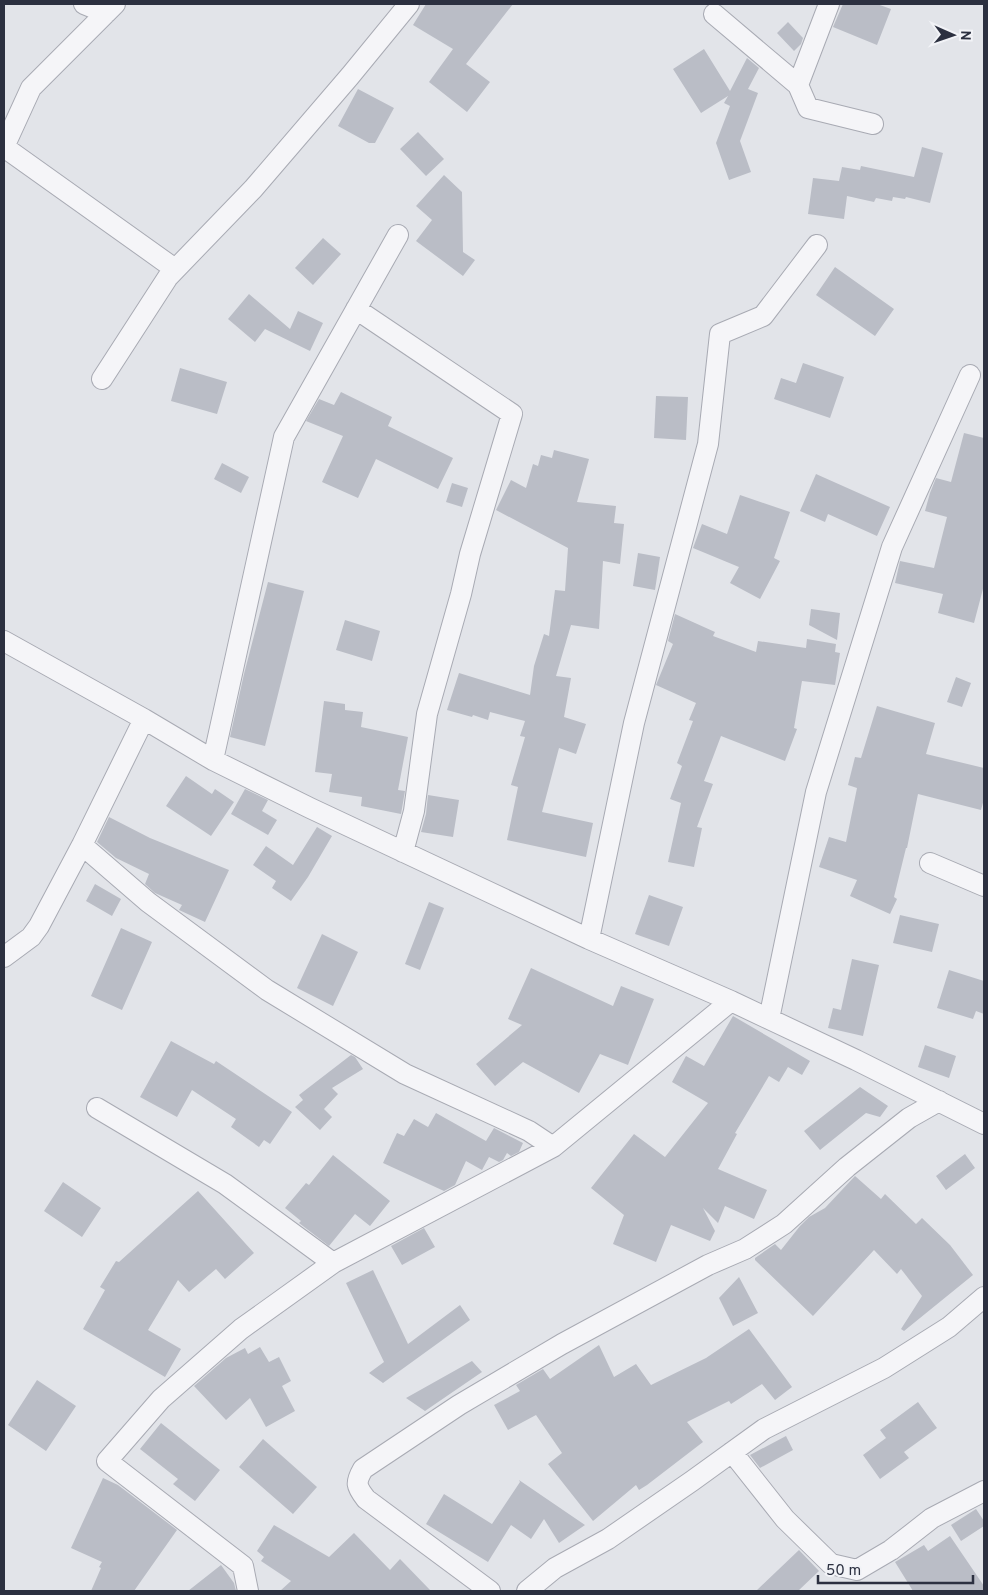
<svg xmlns="http://www.w3.org/2000/svg" width="988" height="1595" viewBox="0 0 988 1595" font-family="Overpass,sans-serif">
<rect width="100%" height="100%" fill="#e2e4e9"/>
<!-- building -->
<path fill="#babdc6" d="M426 4H513L466 64 490 82 467 112 429 82 453 49 413 25Z
M843 4H877L891 9 877 45 833 27Z
M788 22 803 38 801 44 794 51 777 33Z
M704 49 730 91 747 58 759 68 748 89 758 93 740 141 751 172 729 180 716 143 730 106 724 103 728 96 701 113 673 69Z
M358 89 394 108 375 143H369L338 126Z
M418 132 444 159 426 176 400 149Z
M922 147 943 153 930 203 906 197 905 199 893 197 892 201 876 198 874 202 847 196 844 219 808 214 813 178 839 181 842 167 860 170 861 166 914 177Z
M444 175 462 192 463 252 475 260 463 276 416 241 432 220 416 206Z
M323 238 341 254 313 285 295 268Z
M835 267 894 309 875 336 816 295Z
M249 294 290 329 298 311 323 323 310 351 265 329 255 342 228 319Z
M803 363 844 377 830 418 774 399 781 378 796 383Z
M180 368 227 382 217 414 171 401Z
M341 392 392 417 388 426 453 458 438 489 376 459 358 498 322 482 343 436 306 421 319 399 334 405Z
M656 396 688 397 686 440 654 438Z
M964 433 984 438V585L974 623 938 613 943 594 895 583 900 561 934 568 947 517 925 511 930 493 936 478 951 482Z
M554 450 589 459 577 502 616 506 614 523 624 524 620 564 603 561 599 629 571 625 556 676 571 678 564 717 586 724 576 754 559 748 542 812 593 823 586 857 507 840 518 787 511 785 525 737 520 736 525 721 490 712 488 720 473 715 472 717 447 710 459 673 530 695 534 666 544 634 549 636 555 590 565 591 568 548 496 510 511 480 526 488 533 464 538 466 541 455 552 458Z
M222 463 249 477 241 493 214 479Z
M816 474 890 507 877 536 828 514 825 522 800 511Z
M452 483 468 488 462 507 446 502Z
M740 495 790 512 774 558 780 561 760 599 730 583 739 567 693 548 702 524 727 534Z
M638 553 660 557 655 590 633 586Z
M268 582 304 591 265 746 230 737 244 674Z
M811 609 840 613 837 640 809 625Z
M675 614 715 632 713 636 756 652 758 641 806 648 807 639 836 644 835 652 840 653 835 685 802 681 794 728 797 729 785 761 721 736 704 781 713 784 697 827 702 828 694 867 668 862 681 803 670 799 682 766 677 763 693 721 689 720 696 703 656 685 673 644 668 641Z
M345 620 380 631 372 661 336 650Z
M956 677 971 683 962 707 947 702Z
M324 701 345 704V710L363 712 361 727 408 737 398 790 405 791 401 814 361 806 362 797 329 792 332 774 315 772Z
M877 706 935 723 926 754 984 768V799L981 810 918 794 907 848H906L894 897 897 899 890 914 850 896 857 880 819 867 829 837 846 842 857 788 848 785 855 757 861 758Z
M186 776 212 794 215 789 234 802 211 836 166 806Z
M245 789 268 800 262 811 277 820 268 835 231 814Z
M428 795 459 800 453 837 421 832 426 814Z
M109 817 150 838 229 870 205 922 179 910 182 905 155 893 145 884 149 874 116 858 97 842Z
M317 827 332 836 308 877 291 901 272 888 276 881 253 865 266 846 293 865Z
M95 884 121 899 112 916 86 901Z
M649 895 683 907 669 946 635 934Z
M429 902 444 908 420 970 405 964Z
M900 915 939 924 932 952 893 943Z
M121 928 152 942 122 1010 91 996Z
M322 934 358 952 333 1006 297 988Z
M852 959 879 965 863 1036 828 1028 833 1008 841 1010Z
M531 968 613 1006 621 986 654 999 628 1065 600 1054 579 1093 523 1062 495 1086 476 1064 522 1025 508 1019Z
M949 970 984 981V1014L976 1011 973 1019 937 1008Z
M733 1016 810 1061 802 1075 788 1067 779 1082 769 1076 735 1133 737 1134 718 1169 767 1190 754 1219 725 1206 718 1223 703 1208 715 1231 710 1241 671 1225 656 1262 613 1244 624 1215 591 1188 634 1134 665 1157 708 1103 672 1082 686 1056 704 1066Z
M171 1041 214 1064 216 1061 292 1112 270 1144 264 1140 259 1147 231 1127 236 1119 192 1090 177 1117 140 1097Z
M925 1045 956 1056 949 1078 918 1067Z
M351 1055 355 1057 363 1069 332 1088 338 1094 324 1109 332 1117 320 1130 295 1107 303 1100 299 1095Z
M860 1087 888 1106 880 1117 866 1113 820 1150 804 1131Z
M436 1113 486 1141 494 1128 523 1143 519 1152 511 1156 507 1153 503 1160 499 1162 489 1157 482 1170 466 1161 455 1185 444 1191 383 1163 397 1133 404 1136 414 1119 428 1127Z
M965 1154 975 1168 946 1190 936 1176Z
M333 1155 390 1201 370 1226 355 1214 329 1246 299 1223 301 1221 285 1208 306 1183 309 1185Z
M855 1176 881 1199 885 1194 916 1224 922 1218 950 1245 973 1275 904 1331 901 1329 922 1296 901 1269 897 1274 874 1250 813 1316 755 1260V1258L775 1244 781 1250 800 1226 809 1217 825 1208Z
M63 1182 101 1208 82 1237 44 1211Z
M198 1191 254 1253 225 1279 216 1269 189 1292 178 1280 148 1330 181 1349 165 1377 83 1329 105 1290 100 1287 116 1261 119 1262Z
M424 1228 435 1247 402 1265 391 1246Z
M373 1270 408 1344 460 1305 470 1320 383 1383 369 1373 384 1362 346 1283Z
M739 1277 758 1313 733 1326 719 1298Z
M749 1329 792 1387 775 1400 762 1384 731 1404 729 1401 687 1422 703 1442 647 1485 639 1490 636 1485 593 1521 548 1464 562 1453 536 1415 508 1430 494 1405 520 1391 516 1385 543 1369 550 1379 599 1345 614 1377 636 1364 651 1385 706 1358Z
M260 1347 269 1362 279 1357 291 1381 282 1386 295 1411 266 1427 250 1398 226 1420 194 1386 226 1358 245 1348 248 1354Z
M472 1361 482 1372 425 1411 406 1398Z
M37 1380 76 1406 46 1451 8 1425Z
M918 1402 937 1428 904 1452 909 1458 880 1479 863 1455 886 1438 880 1430Z
M161 1423 220 1470 195 1501 173 1484 178 1479 140 1449Z
M786 1436 793 1450 760 1468 750 1455Z
M263 1439 317 1487 293 1514 239 1467Z
M103 1478 118 1485 177 1530 134 1591H91L101 1568 99 1567 102 1562 71 1548Z
M519 1480 585 1525 559 1543 544 1519 531 1539 511 1525 488 1562 426 1524 444 1494 492 1524 520 1482Z
M976 1509 984 1521V1526L961 1541 951 1525Z
M274 1525 329 1557 354 1533 390 1570 400 1559 431 1591H280L291 1581 261 1561 264 1557 257 1551Z
M950 1536 984 1586V1591H913L895 1562 924 1545 928 1551Z
M799 1550 819 1571 798 1591H756Z
M221 1565 234 1583 236 1591H188Z"/>
<g fill="none" stroke-linecap="round" stroke-linejoin="round">
<!-- minor casing -->
<g stroke="#a8aab3" stroke-width="22">
<path id="minor" d="M84 4 106 13
M829 4 798 85 808 108 873 124
M714 14 798 85
M4 147 175 269
M4 147 31 88 115 4
M356 309 512 414 470 554 461 594 427 714 414 811 403 852
M102 379 168 277 253 189 350 76 409 4
M4 641 144 719 213 760 310 808 589 939 731 1001 856 1060 984 1124
M213 760 284 437 398 235
M82 845 148 902 267 990 405 1074 529 1131 553 1147
M930 863 984 886
M589 939 634 723 708 444 720 334 763 316 817 245
M4 957 31 937 39 926 82 845 144 719
M769 1019 816 792 892 547 970 375
M97 1108 225 1184 333 1263
M732 1452 785 1519 831 1564 857 1570 891 1550 932 1518 984 1491
M248 1591 243 1566 107 1461 161 1399 241 1329 333 1263 553 1147 731 1001
M490 1591 366 1499C356 1486 355 1483 363 1469L459 1405 562 1344 708 1265 745 1249 784 1224 847 1167 909 1118 939 1101
M527 1591 555 1568 608 1539 692 1481 764 1429 884 1368 949 1327 984 1297"/>
</g>
<!-- minor -->
<use href="#minor" stroke="#f5f5f8" stroke-width="20"/>
</g>
<!-- border -->
<rect width="988" height="1595" fill="none" stroke="#2c3040" stroke-width="10"/>
<!-- north arrow -->
<g transform="translate(953 35) rotate(92)" stroke="#f2f3f7" stroke-width="4" paint-order="stroke">
<path d="M0-4L9 19L0 12L-9 19Z" fill="#2c3040"/>
<text y="-8" font-size="14" font-weight="bold" text-anchor="middle" fill="#2c3040">N</text>
</g>
<!-- scale -->
<path d="M818 1575v8h155v-8" fill="none" stroke="#2c3040" stroke-width="2.5"/>
<text x="826" y="1575" font-size="15" fill="#2c3040" stroke="#f2f3f7" stroke-width="4" paint-order="stroke">50 m</text>
</svg>
